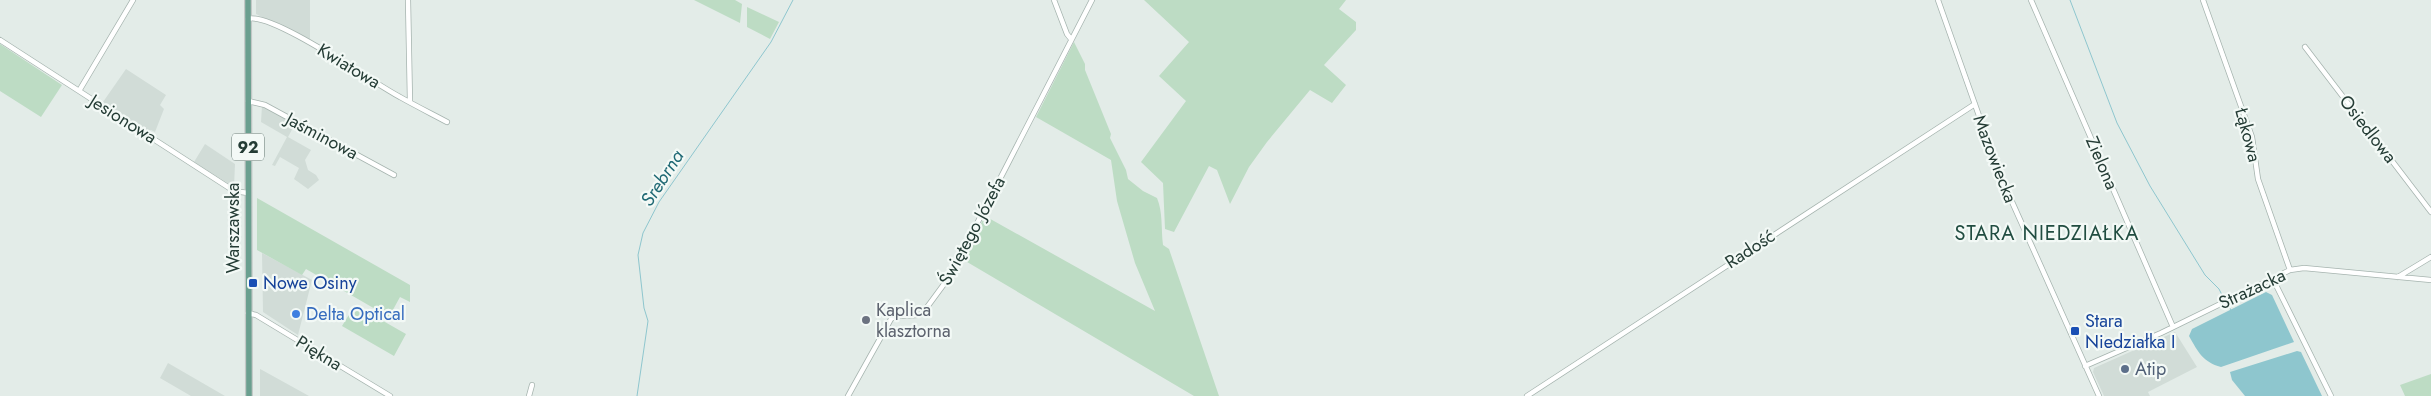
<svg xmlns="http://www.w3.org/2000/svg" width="2431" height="396" viewBox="0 0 2431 396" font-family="Jost,sans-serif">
<rect width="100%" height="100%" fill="#e3ece8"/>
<!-- built -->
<path fill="#d1dcd7" d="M256 0H310V40L256 14Z
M126 69 166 95 160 105 164 109 155 132 151 130 148 132 103 102Z
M262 106 295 124 288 137 311 150 305 160 308 170 316 175 319 180 308 189 294 179 299 168 280 157 275 166 272 165 287 137 261 122Z
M205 144 235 164 234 187 194 162Z
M262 253 312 280 298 335 263 312Z
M2175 332 2197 367 2148 392 2150 396H2104L2093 372 2094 368Z
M168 363 225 396H191L160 378Z
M260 369 262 370 309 396H260Z"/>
<!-- green -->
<path fill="#bddcc4" d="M694 0H735L742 4 740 23Z
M1144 0H1346L1339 9 1356 22V30L1324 65 1346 85 1332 103 1310 90 1267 142 1249 167 1230 204 1217 170 1209 166 1174 232 1165 229 1163 183 1141 162 1186 101 1159 76 1189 42Z
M747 7 779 22 770 39 747 27Z
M1074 42 1085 64V70L1111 134 1110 138 1126 170 1128 179 1143 191 1157 198C1163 212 1161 229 1163 245L1169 249 1219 396H1194L962 259 985 216 1155 311 1135 263 1117 201 1111 160 1036 117Z
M0 44 62 85 41 117 0 91Z
M257 198 410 285V302L400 297 389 317 306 269 302 275 257 250Z
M355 305 406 334 394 356 342 326Z
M2431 374V396H2405L2400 385Z"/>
<!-- water -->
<path fill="#8ec6ce" d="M2266 292 2272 295 2294 342 2221 367C2203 362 2198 352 2189 336L2192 329Z
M2297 351 2301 352 2322 396H2245L2232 380 2230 372Z"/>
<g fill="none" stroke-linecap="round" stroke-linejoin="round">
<!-- stream -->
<path stroke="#8ec6ce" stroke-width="1" d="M2070 0 2117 123 2150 186 2205 275 2219 289 2223 297
M2227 304 2231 310
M637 396 648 321 644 308 638 255 643 233 659 202 771 42 793 0"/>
<!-- minor casing -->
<g stroke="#a6b4af" stroke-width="6">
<path id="minor" d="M408 0 410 102
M1054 0 1067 34 1071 39
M1938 0 2000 175 2099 396
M2031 0 2173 327
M2203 0 2252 137 2258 179 2290 270
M248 19C271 11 373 83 400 97 416 106 432 114 447 122
M0 40 234 191 248 193
M2305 47 2431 212
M79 91 133 0
M248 101 265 105 394 175
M2398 277 2431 257
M2273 279 2331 396
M248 313 256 315 390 396
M2085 366 2161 333 2290 270 2304 268 2431 280
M529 396 532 385
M848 396 891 319C901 312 912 318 922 314L950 276 1092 0
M1527 396 1975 104"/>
</g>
<!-- major casing -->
<g stroke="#c2c8c6" stroke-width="8">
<path id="major" d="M248 0 249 396"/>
</g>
<!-- minor -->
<use href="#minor" stroke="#fff" stroke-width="4.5"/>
<!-- major -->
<use href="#major" stroke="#6a9f8f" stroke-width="5.5"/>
</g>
<!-- markers -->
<g fill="#1a4fb4" stroke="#f3f9f6" stroke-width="2">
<rect x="248" y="278" width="10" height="10" rx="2.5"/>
<rect x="2070" y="326" width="10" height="10" rx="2.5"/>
</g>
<circle fill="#3f7fe0" stroke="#f3f9f6" stroke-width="2" cx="296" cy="314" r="5"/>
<circle fill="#6b7280" stroke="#f3f9f6" stroke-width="2" cx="866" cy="320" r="5"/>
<circle fill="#5c6f8a" stroke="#f3f9f6" stroke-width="2" cx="2125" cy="369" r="5"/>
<g text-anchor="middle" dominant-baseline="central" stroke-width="4.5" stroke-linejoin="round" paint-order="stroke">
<!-- shield labels -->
<rect fill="#f3f9f6" stroke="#62756f" stroke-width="1" x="232" y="133.5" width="32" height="27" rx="4"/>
<g font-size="16" font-weight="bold" fill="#243c35">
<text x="248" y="147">92</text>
</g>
<!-- street labels -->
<g font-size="18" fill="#243c35" stroke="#f3f9f6">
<text transform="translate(349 66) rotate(31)">Kwiatowa</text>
<text transform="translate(123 119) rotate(32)">Jesionowa</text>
<text transform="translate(2368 129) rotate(52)">Osiedlowa</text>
<text transform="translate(2248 135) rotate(75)">Łąkowa</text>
<text transform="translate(322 136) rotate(28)">Jaśminowa</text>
<text transform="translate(1995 159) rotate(69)">Mazowiecka</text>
<text transform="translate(2102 163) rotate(67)">Zielona</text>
<text transform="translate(233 228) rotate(-90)">Warszawska</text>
<text transform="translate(972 231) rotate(-62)">Świętego Józefa</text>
<text transform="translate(1750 249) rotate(-33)">Radość</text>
<text transform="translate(2252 289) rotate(-25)">Strażacka</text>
<text transform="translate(319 353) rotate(31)">Piękna</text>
</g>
<!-- transit labels -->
<g font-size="18" fill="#164399" stroke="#f3f9f6" text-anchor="start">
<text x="263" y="283">Nowe Osiny</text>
<text x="2085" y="321">Stara<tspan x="2085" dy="21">Niedziałka I</tspan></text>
</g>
<!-- worship labels -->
<g font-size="18" fill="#5b616d" stroke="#f3f9f6" text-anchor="start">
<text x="876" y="310">Kaplica<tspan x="876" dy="21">klasztorna</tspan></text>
</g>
<!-- shop labels -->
<g font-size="18" fill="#366cbe" stroke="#f3f9f6" text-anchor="start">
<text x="306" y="314">Delta Optical</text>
</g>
<!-- service labels -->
<g font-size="18" fill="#4e5e75" stroke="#f3f9f6" text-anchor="start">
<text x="2135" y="369">Atip</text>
</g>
<!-- water labels -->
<g font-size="19" font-style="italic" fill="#216a75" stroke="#f3f9f6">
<text transform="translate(662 178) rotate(-57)">Srebrna</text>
</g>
<!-- quarter labels -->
<g font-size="20" letter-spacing="1" fill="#214d41" stroke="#f3f9f6">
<text x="2047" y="233">STARA NIEDZIAŁKA</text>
</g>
</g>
</svg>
